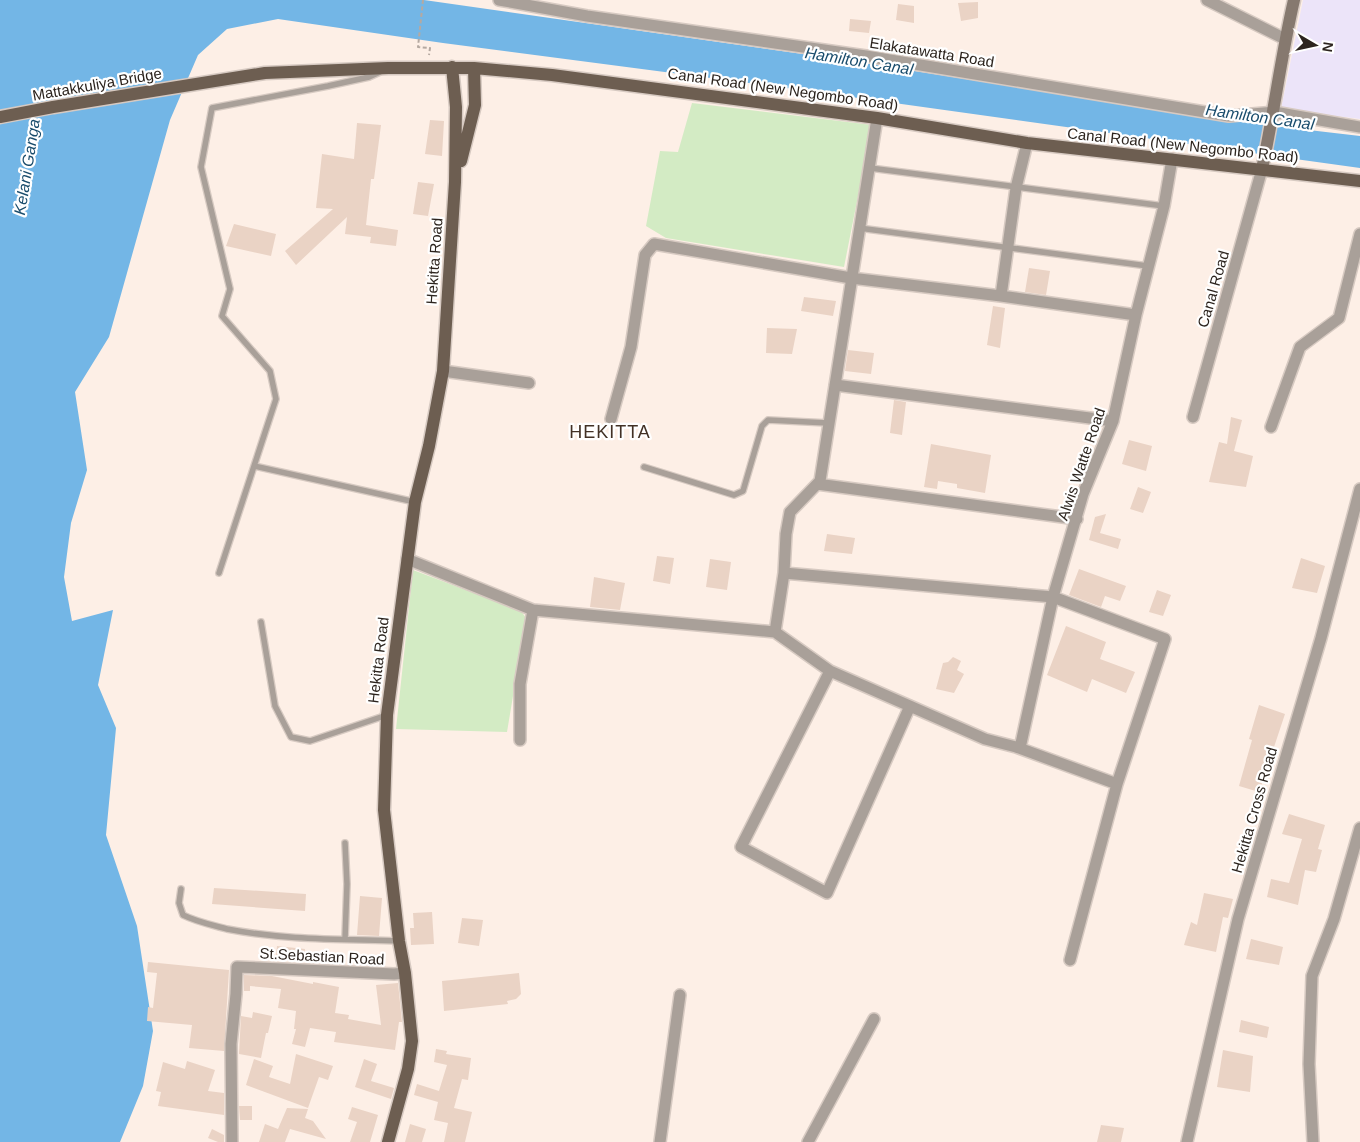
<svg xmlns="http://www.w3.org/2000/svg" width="1360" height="1142" viewBox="0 0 1360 1142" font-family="Helvetica,sans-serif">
<rect width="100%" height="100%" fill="#fdefe6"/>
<!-- industrial -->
<path fill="#ece4f9" d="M1303 0H1360V119L1281 109Z"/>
<!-- green -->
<path fill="#d3ebc4" d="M692 103 872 125 844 267 666 238 646 226 660 151 678 152Z
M413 570 521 611 526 618 507 732 396 729Z"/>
<!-- water -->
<path fill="#73b6e6" d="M0 0H424L838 59 1232 121 1360 136V168L794 89 443 43 278 19 227 29 198 55 170 120 109 337 75 392 87 470 71 523 64 577 72 621 113 610 98 685 116 728 106 835 137 926 153 1031 143 1086 120 1142H0Z"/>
<!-- building -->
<path fill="#ead3c5" d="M978 2V18L961 21 958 3Z
M898 4 914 6V23L896 20Z
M850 19 871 21 869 33 849 31Z
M430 120 444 121 442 156 425 154Z
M357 123 381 125 374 179H371L366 225 398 230 396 246 370 243 371 237 345 234 347 217 296 265 285 251 333 209 316 208 322 154 354 159Z
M418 182 434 184 428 216 413 214Z
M234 224 276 234 271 256 226 246Z
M1029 268 1050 271 1046 295 1025 292Z
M804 297 836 301 833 316 801 311Z
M993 306 1005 308 1000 348 987 345Z
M767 328 797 329 792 354 766 353Z
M848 350 874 353 871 374 845 371Z
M894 400 906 402 902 435 890 433Z
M1231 417 1242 420 1234 451 1253 456 1246 487 1209 482 1219 442 1227 444Z
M1129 440 1152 446 1146 471 1122 464Z
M931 444 991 455 985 493 957 488V484L938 481 937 489 924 487Z
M1138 487 1151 492 1143 513 1130 509Z
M1106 514 1100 533 1121 539 1118 549 1089 540 1095 517Z
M827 534 855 538 852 554 824 551Z
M657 556 674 558 670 584 653 581Z
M1301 558 1325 566 1317 593 1292 588Z
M710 559 731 562 727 590 706 587Z
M1079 569 1126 586 1120 601 1105 596 1101 607 1069 595Z
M594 577 625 583 620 610 590 607Z
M1157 590 1171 595 1163 616 1149 612Z
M1066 626 1106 642 1100 659 1135 672 1126 693 1092 679 1087 692 1047 675Z
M953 657 961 661 957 670 964 674 954 693 936 689 943 663 948 662Z
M1259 705 1285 714 1259 792 1239 786 1252 740 1249 739Z
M1289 814 1325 825 1318 849 1322 850 1316 872 1305 870 1298 905 1267 897 1271 879 1289 883 1302 839 1282 834Z
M214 888 306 894 305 911 212 904Z
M1204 893 1233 899 1228 918 1223 917 1216 952 1184 945 1191 922 1197 925Z
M360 896 382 898 379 936 357 935Z
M432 912 434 944 411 945 410 928H414L413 913Z
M462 918 483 920 479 946 458 943Z
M1251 939 1283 947 1279 965 1246 959Z
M277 946 305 949 304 959 276 956Z
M148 962 229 970 224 1051 189 1048 192 1025 147 1021 148 1007 153 1008 157 973 147 972Z
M519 973 521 994 516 999 507 1001 508 1004 444 1011 442 981Z
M244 975 272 976 313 984V982L339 987 335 1013 349 1015 348 1019 381 1025 376 985 398 983 402 1022H399L395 1050 334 1042 336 1032 310 1028 305 1047 292 1044 296 1029H294L296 1011 278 1008 281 989 250 986V991H244Z
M253 1012 272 1016 268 1033H266L261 1058 239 1054 241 1016 252 1018Z
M1241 1020 1269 1027 1267 1038 1239 1032Z
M436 1049 447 1051 446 1054 471 1058 468 1080 462 1079 454 1108 472 1112 465 1142H444L448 1123 434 1120 438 1102 414 1095 417 1084 439 1091 447 1065 434 1062Z
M1223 1050 1253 1056 1250 1092 1217 1087Z
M296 1054 333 1066 328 1080 319 1077 308 1108 246 1085 254 1059 273 1066 269 1077 290 1084Z
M364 1059 377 1064 371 1081 394 1088 391 1099 355 1087Z
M187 1061 215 1070 208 1091 224 1093V1115L158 1106 161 1092 156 1091 163 1062 185 1069Z
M239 1106H252V1120H240Z
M352 1107 378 1115 370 1142H350L357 1122 348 1119Z
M287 1108 308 1109 305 1118 313 1121 326 1139 290 1129 285 1142H259L265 1124 278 1129Z
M410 1124 426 1129 422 1142H405Z
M1101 1125 1124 1128 1121 1142H1097Z
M212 1129 224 1135V1142H218L208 1138Z"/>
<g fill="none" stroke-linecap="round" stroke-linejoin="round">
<!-- lane casing -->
<g stroke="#d7cac2" stroke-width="8">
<path id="lane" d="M870 168 1164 206
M859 228 1148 266
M254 466 415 502
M644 467 734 495 743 491 762 426 768 420 828 423
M219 573 276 399 270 371 222 316 230 289 201 167 212 108 328 86 369 77 380 72
M261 622 275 706 291 737 310 741 387 715
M345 843 347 884 345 939
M181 889 179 903 183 915C197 922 212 925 227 929 283 940 342 939 399 941"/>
</g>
<!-- street casing -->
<g stroke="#d7cac2" stroke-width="14">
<path id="street" d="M499 0 587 16 866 56 1229 116 1274 112 1360 127
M1207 0 1285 39
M877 118 820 481 790 512 786 534 784 573 775 632 830 671 985 739 1016 747 1117 784 1070 960
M1001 296 1016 188 1027 143
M443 371 529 383
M835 385 1113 421
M1193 417 1262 169
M611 419 631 347 645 255 654 244 851 278 1001 296 1136 315
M1271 427 1300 347 1339 318 1360 234
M817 484 1077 519
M407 559 533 610 775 632
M784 573 1053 597 1165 639 1117 784
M830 671 741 847 827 893 910 706
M520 740V684L533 610
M1020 748 1053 597 1083 494 1113 421 1136 315 1164 206 1172 159
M232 1142 231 1044 236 994 237 967 394 974 405 973
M660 1142 680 995
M808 1142 874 1019
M1187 1142 1238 919 1321 638 1360 489
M1313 1142 1309 1064 1312 976 1334 919 1360 828"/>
</g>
<!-- secondary casing -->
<g stroke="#d7cac2" stroke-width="15">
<path id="secondary" d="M1262 169C1274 113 1281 56 1294 0"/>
</g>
<!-- primary casing -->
<g stroke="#d7cac2" stroke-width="15">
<path id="primary" d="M0 117 53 107 265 73 388 68H474L552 75 877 118 1027 143 1360 181
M461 161 475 105 474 68
M388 1142 408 1069 412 1041 405 973 399 941 384 810 387 715 415 502 429 446 443 371 455 182 456 107 452 67"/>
</g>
<!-- path -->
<path stroke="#b5a9a1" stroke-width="2" stroke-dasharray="4 2.5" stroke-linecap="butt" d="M423 0 418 47 430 48 429 55"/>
<!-- lane -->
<use href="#lane" stroke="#a9a099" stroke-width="5.5"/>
<!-- street -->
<use href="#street" stroke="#a9a099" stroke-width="11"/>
<!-- secondary -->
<use href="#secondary" stroke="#86796f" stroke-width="12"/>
<!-- primary -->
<use href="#primary" stroke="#6d5e51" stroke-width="12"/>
</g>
<g text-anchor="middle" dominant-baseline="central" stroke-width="4.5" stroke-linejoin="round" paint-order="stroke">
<!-- street labels -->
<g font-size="15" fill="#2c241e" stroke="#fff">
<text transform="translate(932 52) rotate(9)">Elakatawatta Road</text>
<text transform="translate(97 84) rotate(-10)">Mattakkuliya Bridge</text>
<text transform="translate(783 89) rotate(8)">Canal Road (New Negombo Road)</text>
<text transform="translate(1183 145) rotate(6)">Canal Road (New Negombo Road)</text>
<text transform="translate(434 261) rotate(-86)">Hekitta Road</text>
<text transform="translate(1213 289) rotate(-74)">Canal Road</text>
<text transform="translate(1081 464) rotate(-71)">Alwis Watte Road</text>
<text transform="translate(378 660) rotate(-83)">Hekitta Road</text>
<text transform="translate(1254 810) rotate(-74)">Hekitta Cross Road</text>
<text transform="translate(322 956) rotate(3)">St.Sebastian Road</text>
</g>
<!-- water labels -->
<g font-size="16" font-style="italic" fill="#194c6c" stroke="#fff">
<text transform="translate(859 61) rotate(9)">Hamilton Canal</text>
<text transform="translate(1260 117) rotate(8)">Hamilton Canal</text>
<text transform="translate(27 167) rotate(-81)">Kelani Ganga</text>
</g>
<!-- quarter labels -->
<g font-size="18" letter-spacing="1" fill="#423125" stroke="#fff">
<text x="610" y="432">HEKITTA</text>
</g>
</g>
<!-- north arrow -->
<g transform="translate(1315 45) rotate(99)" stroke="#ffffff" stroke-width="4" paint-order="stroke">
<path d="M0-4L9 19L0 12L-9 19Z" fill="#2c241e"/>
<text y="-8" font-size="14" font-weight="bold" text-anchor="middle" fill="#2c241e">N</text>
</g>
</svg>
